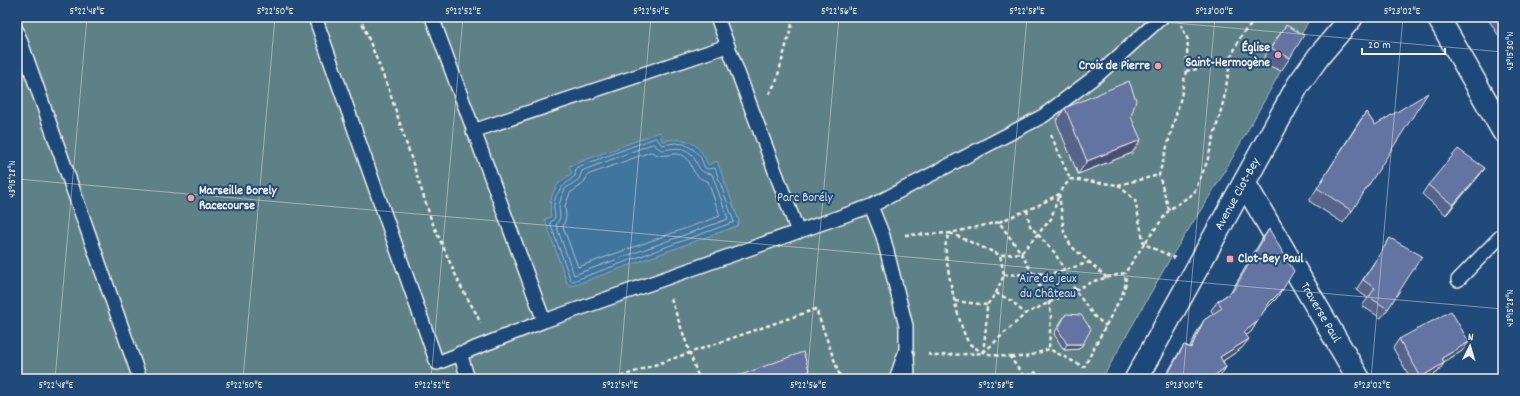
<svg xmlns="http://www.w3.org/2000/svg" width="1520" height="396" viewBox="0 0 1520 396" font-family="Dekko,sans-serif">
<rect width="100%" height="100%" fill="#1f4a7a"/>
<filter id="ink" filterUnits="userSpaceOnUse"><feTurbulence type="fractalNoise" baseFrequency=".025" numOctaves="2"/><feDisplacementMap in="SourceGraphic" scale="8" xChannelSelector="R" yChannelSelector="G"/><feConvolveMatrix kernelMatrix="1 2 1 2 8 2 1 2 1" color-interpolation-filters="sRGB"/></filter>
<g filter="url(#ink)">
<!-- green -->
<path fill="#5d8186" stroke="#a8b9b7" d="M17 17H1311L1221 178 1171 257 1102 379H17Z"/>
<!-- water -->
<path fill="#41759e" stroke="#89a7bc" d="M660 132 662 141C687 137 698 141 708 165L717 161 739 221 737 226 572 286 567 283 545 219 551 217C548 199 554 182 572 174L569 166Z"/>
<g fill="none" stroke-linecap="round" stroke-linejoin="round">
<!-- shore -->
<path stroke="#acbfca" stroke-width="1" d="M656 138 662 145 675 143 684 144 693 149 700 156 705 168 708 169 715 168 734 222 573 281H571L550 223 555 218C555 214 554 211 554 208 553 193 565 184 575 176L576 168Z
M653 144 661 150C668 150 676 147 683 149 701 155 692 173 712 174L728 219 574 275 556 225 560 218 559 206 561 198 565 189 579 179 582 171Z
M651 152C666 160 671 151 682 155 692 159 690 169 697 175 700 179 704 180 708 181L720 216 578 267 563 227 566 217 565 206 570 193 583 184 588 175Z"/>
<!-- service casing -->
<g stroke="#f4f1e8" stroke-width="16">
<path id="service" d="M315 17 437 363 544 321
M432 17 544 321 871 206 1043 116 1100 73 1162 17
M717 17 798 232
M17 31 140 379
M473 131 727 46
M871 206 883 236 906 326V350L896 379
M1458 280 1503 234
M460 353 468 379
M907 355 908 379"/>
</g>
<!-- minor casing -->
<g stroke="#f4f1e8" stroke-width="25">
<g id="minor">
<path d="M1438 17 1503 131"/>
<path id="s1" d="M1245 184 1359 379"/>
</g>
</g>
<!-- tertiary casing -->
<g stroke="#f4f1e8" stroke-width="25">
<g id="tertiary">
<path id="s2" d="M1136 379 1298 85 1319 56 1352 17"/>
</g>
</g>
<!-- path -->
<path stroke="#f4f1e8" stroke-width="2.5" stroke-dasharray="4 3" stroke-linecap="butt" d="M360 17 389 90 432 222 460 285 477 315 480 323
M1186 71 1212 66 1231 57
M769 94 776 82 794 17
M1051 135 1070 179
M1070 179 1118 185 1135 200 1144 244 1175 258
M1118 185 1159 175
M1059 194 1064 232 1071 246 1107 278
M1027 210 1030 226 1055 253 1075 290 1094 316 1106 326
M1169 210 1159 175 1181 97 1186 71 1188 40 1181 25
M999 222 1039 205 1059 194 1070 179
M905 235 950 233 999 222 1021 253 1049 303 1051 316 1049 349
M1001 255 1021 253 1051 219 1058 197
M1004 275 1052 273 1065 270 1090 262
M996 293 1012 301 1025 314
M671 299 699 379
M955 301 987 305
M983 353 986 327 987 305 996 293 1004 275 1000 255 950 233C948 236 947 239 946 242 943 256 960 335 970 344 983 355 994 355 1010 357L1022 374 1029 375 1033 372 1037 373
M928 354 933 356 983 353 1025 314 1094 281 1125 273 1144 244 1169 210 1194 193 1207 162 1224 99 1231 57 1242 34 1259 17
M1011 357H1026L1049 349 1084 367 1122 295 1126 283 1125 273
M614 379 816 309 841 379
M1020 379 1022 374"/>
<!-- service -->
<use href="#service" stroke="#1f4a7a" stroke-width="13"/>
<!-- minor -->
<use href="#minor" stroke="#1f4a7a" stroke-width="22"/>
<!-- tertiary -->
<use href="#tertiary" stroke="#1f4a7a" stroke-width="22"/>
</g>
<!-- wall -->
<path fill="#56638b" stroke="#f4f1e8" d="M1487 17H1503V43Z
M1286 25 1290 58 1281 71 1261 62Z
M1065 108 1132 153 1078 174 1056 121Z
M1366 112 1375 125 1352 211 1343 223 1309 201 1357 125Z
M1485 168 1478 177 1446 215 1422 194 1428 185Z
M1269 229 1283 289 1276 299 1264 310 1251 332 1246 335 1242 348 1223 361 1226 367 1220 377 1217 379H1164L1178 354 1184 345 1190 347 1198 330 1204 320 1213 314 1211 310 1218 301 1231 292 1262 239Z
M1390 238 1388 309 1381 318 1362 306 1368 298 1356 290Z
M1066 314 1083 344 1079 349 1064 350 1054 334 1062 320Z
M1399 339 1462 351 1444 362V363L1438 372 1427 379H1411L1393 348Z"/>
<!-- shaded-wall -->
<path fill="#465071" stroke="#f4f1e8" d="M1141 140 1132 153 1078 174 1087 161Z
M1485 168 1478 177 1446 215 1453 205Z
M1283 289 1276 299 1262 313 1269 303Z
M1257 322 1251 332 1237 342 1244 332Z
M1249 339 1242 348 1214 367 1220 357Z
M1469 342 1462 351 1435 367 1442 358Z
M1067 344H1083L1079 349 1064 350Z
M1444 363 1438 372 1427 379H1420L1421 377Z
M1226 367 1220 377 1217 379H1210Z"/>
<!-- building -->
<path fill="#6473a2" stroke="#f4f1e8" d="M1286 25 1304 35 1290 58 1271 48Z
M1129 81 1136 100 1131 117 1141 140 1087 161 1065 108Z
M1428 93 1352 211 1317 188 1366 112 1375 125Z
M1458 149 1485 168 1453 205 1428 185Z
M1269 229 1294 271 1283 289 1269 303 1257 322 1244 332 1249 339 1220 357 1226 367 1210 379H1165L1184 345 1191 348 1204 320 1222 308 1218 301 1233 291Z
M1390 238 1422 256 1388 309 1369 297 1375 288 1363 280Z
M1451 311 1469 342 1442 358 1444 363 1421 377 1399 339Z
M1066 314 1081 315 1091 329 1083 344H1067L1058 329Z
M803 352 812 379H728L740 375H741Z"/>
</g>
<!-- ticks -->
<path fill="none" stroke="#f4f1e8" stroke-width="1" stroke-opacity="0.45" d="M1107 17 1503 52M17 179 1503 309M55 379 87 17M243 379 275 17M431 379 463 17M619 379 651 17M807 379 839 17M995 379 1027 17M1183 379 1215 17M1371 379 1403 17"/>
<!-- markers -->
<g fill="#ff9aa2" stroke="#1f4a7a" stroke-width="1.5">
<circle cx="1278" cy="55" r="4"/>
<circle cx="1158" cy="66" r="4"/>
<circle cx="191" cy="198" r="4"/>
<rect x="1226" y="255" width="8" height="8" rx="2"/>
</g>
<g text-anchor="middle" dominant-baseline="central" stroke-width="4" stroke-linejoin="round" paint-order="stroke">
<!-- poi labels -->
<g font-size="13" font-weight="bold" fill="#f4f1e8" stroke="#1f4a7a" text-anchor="end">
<text x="1270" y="48">Église<tspan x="1270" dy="15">Saint-Hermogène</tspan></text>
<text x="1150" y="66">Croix de Pierre</text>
<text x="199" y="191" text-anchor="start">Marseille Borely<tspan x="199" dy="15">Racecourse</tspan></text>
<text x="1238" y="259" text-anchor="start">Clot-Bey Paul</text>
</g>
<!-- street labels -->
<g font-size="13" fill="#f4f1e8" stroke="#1f4a7a">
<text stroke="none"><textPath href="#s2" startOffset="211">Avenue Clot-Bey</textPath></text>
<text stroke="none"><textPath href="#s1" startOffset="149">Traverse Paul</textPath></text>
</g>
<!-- park labels -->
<g font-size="13" fill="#dde0d9" stroke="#1f4a7a">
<text x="805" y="198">Parc Borély</text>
<text x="1048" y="279">Aire de jeux<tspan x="1048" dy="15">du Château</tspan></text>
</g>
</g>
<!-- margin -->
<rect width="1520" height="396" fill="none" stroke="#1f4a7a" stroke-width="44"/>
<!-- north arrow -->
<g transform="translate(1470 346) rotate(5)" stroke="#1f4a7a" stroke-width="3" paint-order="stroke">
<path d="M0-3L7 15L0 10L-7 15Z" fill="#f4f1e8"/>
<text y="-6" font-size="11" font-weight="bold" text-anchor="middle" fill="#f4f1e8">N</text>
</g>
<!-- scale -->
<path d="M1362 48v6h83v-6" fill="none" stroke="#f4f1e8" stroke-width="2"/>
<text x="1368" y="48" font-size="12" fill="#f4f1e8" stroke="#1f4a7a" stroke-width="3" paint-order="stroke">20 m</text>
<rect x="22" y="22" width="1476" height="352" fill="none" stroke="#f4f1e8" stroke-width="1.5"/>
<g font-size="10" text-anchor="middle" fill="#f4f1e8">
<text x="87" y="14">5°22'48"E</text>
<text x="275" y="14">5°22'50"E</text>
<text x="463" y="14">5°22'52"E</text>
<text x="651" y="14">5°22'54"E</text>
<text x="839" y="14">5°22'56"E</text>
<text x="1027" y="14">5°22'58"E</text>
<text x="1214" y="14">5°23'00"E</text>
<text x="1402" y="14">5°23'02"E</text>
<text transform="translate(1509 51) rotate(-90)" y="4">43°15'30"N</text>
<text transform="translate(11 179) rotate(-90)" y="4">43°15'28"N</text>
<text transform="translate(1509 308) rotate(-90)" y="4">43°15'28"N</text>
<text x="56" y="388">5°22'48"E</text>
<text x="244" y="388">5°22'50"E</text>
<text x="432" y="388">5°22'52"E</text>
<text x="620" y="388">5°22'54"E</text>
<text x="808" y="388">5°22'56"E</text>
<text x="996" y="388">5°22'58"E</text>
<text x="1184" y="388">5°23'00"E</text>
<text x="1372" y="388">5°23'02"E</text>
</g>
</svg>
